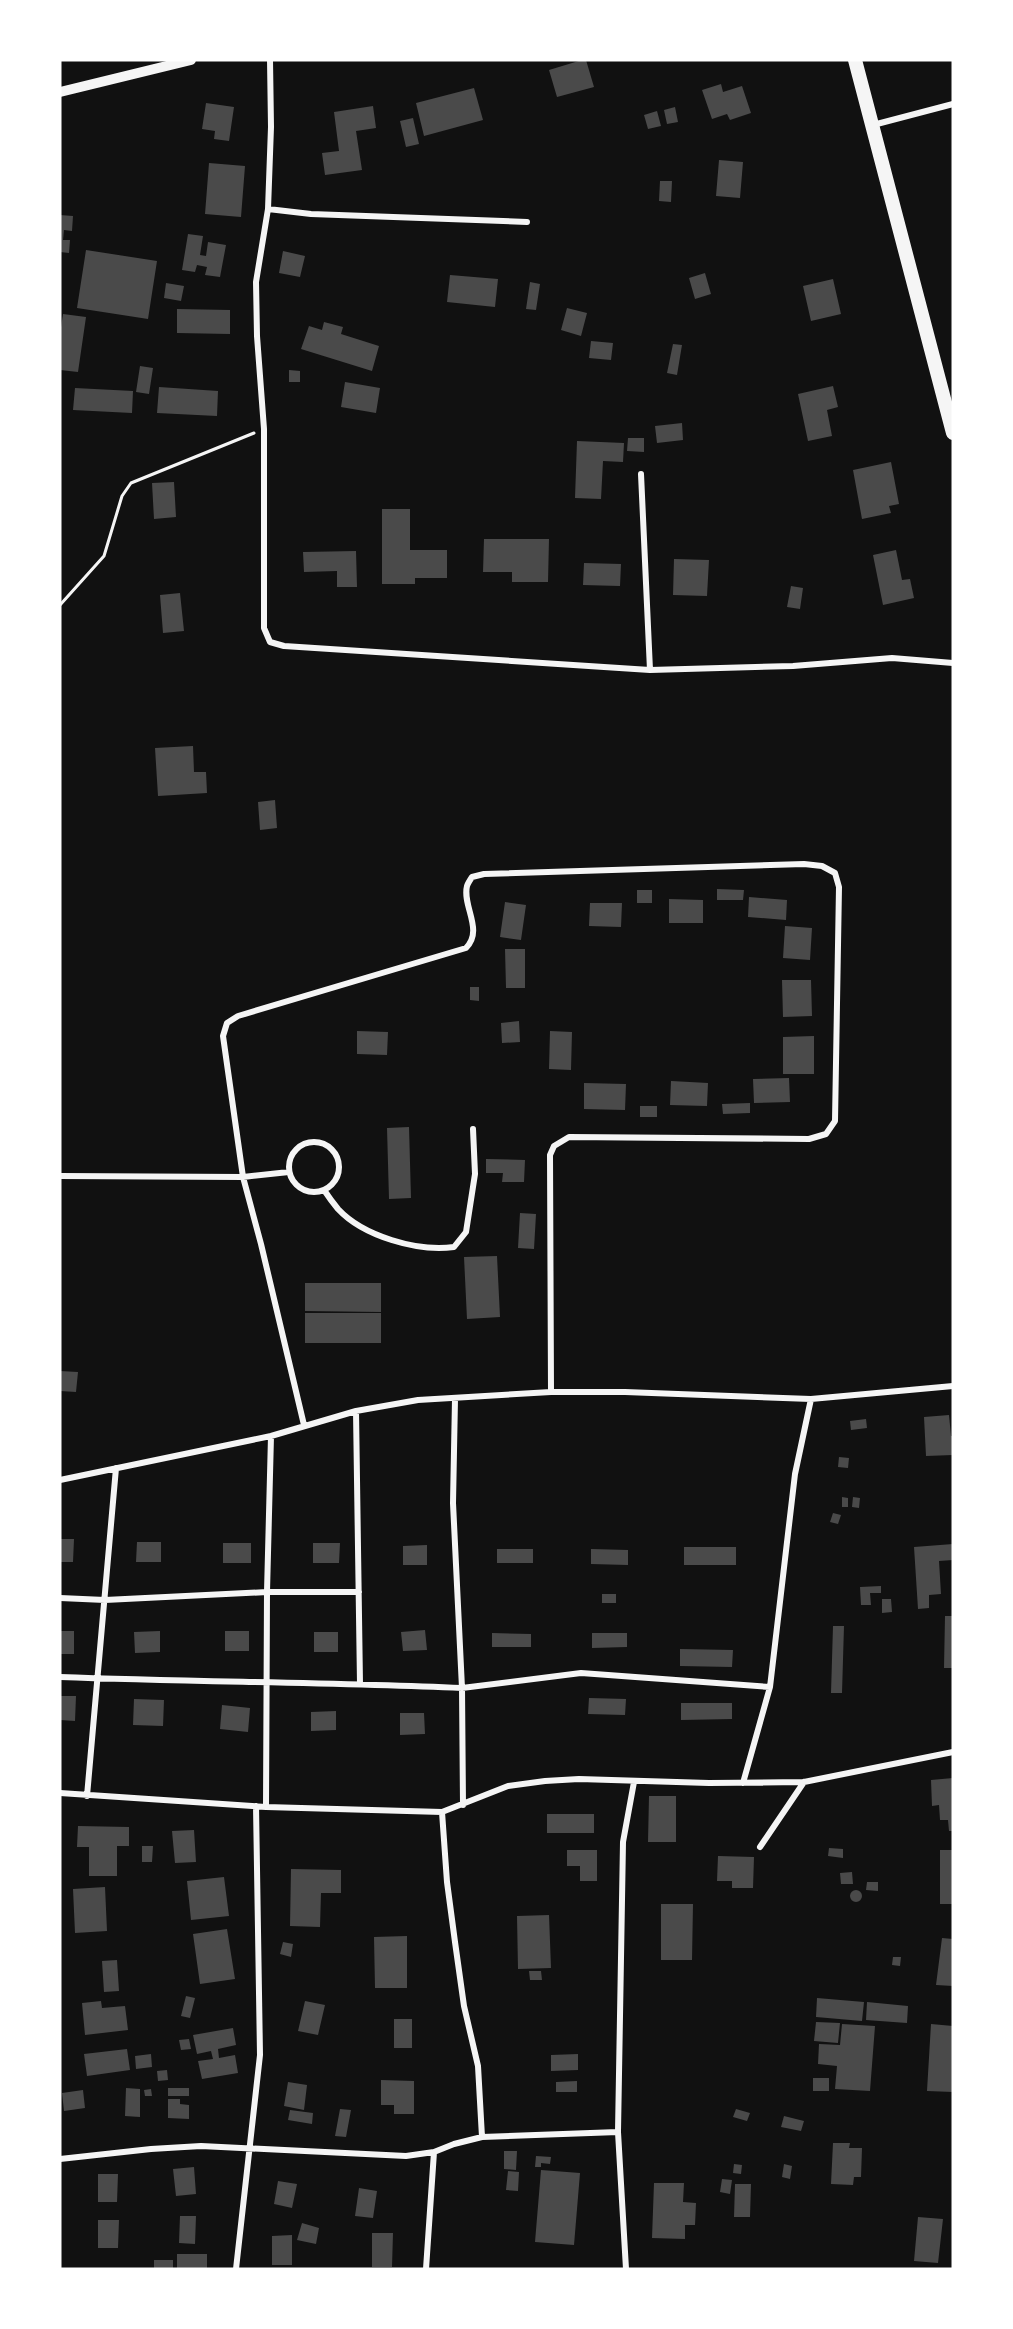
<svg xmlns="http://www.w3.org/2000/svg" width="1013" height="2329" viewBox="0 0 1013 2329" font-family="Commissioner,sans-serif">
<rect width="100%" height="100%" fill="#111"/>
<!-- building -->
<path fill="#4a4a4a" d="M582 60H586L594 87 557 97 549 70Z
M721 84 723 92 742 86 751 113 730 120 727 114 712 119 702 90Z
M474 88 483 120 424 136 416 103Z
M206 103 234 107 229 141 214 139 215 131 202 129Z
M373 106 376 128 356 131 362 170 325 175 322 153 339 151 334 112Z
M675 107 678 122 667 124 664 110Z
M657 111 661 126 648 129 644 115Z
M413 118 419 144 406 147 400 121Z
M719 160 743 162 740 198 716 196Z
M209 163 245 166 241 217 205 214Z
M660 181H672L671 202 659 201Z
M60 215 73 216 72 231 64 230 63 240H70L69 253 60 252Z
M188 234 203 236 200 255 206 256 208 242 226 245 220 277 205 275 207 267 197 265 195 272 182 270Z
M86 250 157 261 148 319 77 308Z
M283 251 305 256 300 277 279 273Z
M705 273 711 294 695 299 689 278Z
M450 275 498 279 495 307 447 302Z
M833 279 841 314 811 321 803 286Z
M530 282 540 284 536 310 526 309Z
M166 283 184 286 181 301 164 298Z
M567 308 587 313 581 336 561 330Z
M177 309 230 310V334L177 333Z
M63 314 86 317 78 372 60 370V334Z
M324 322 343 327 341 334 379 346 372 371 301 349 309 326 322 330Z
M591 341 613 343 611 360 589 358Z
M673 344 682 345 677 375 667 373Z
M140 366 153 368 149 394 136 392Z
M289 370 300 371V382H289Z
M345 382 380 388 376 413 341 407Z
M833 386 838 407 827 410 832 436 808 441 798 394Z
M159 387 218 391 217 416 157 413Z
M75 388 133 391 132 413 73 410Z
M682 423 683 440 657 443 655 426Z
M628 438H644V452L627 451Z
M577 441 624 443 623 462 603 461 601 499 575 498Z
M891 462 899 504 889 506 891 513 862 519 853 470Z
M174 482 176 517 154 519 152 483Z
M382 509H410V550H447V578H415V584H382Z
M484 539H549L548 582H512V572H483Z
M896 550 902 580 910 579 914 598 883 605 873 555Z
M356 551 357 587H337V571L304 572 303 552Z
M674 559 709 560 707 596 673 595Z
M584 563 621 564 620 586 583 585Z
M791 586 803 588 800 609 787 607Z
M180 593 184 631 163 633 160 595Z
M193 746 194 772H206L207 793 158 796 155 748Z
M275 800 277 828 260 830 258 802Z
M717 889 744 890 743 900H717Z
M637 890H652V903H637Z
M749 897 787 900 786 920 748 917Z
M669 899 703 900V923H669Z
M505 902 526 905 521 940 500 937Z
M590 903H622L621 927 589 926Z
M785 926 812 928 810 960 783 958Z
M505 949H525V988H506Z
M782 980H811L812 1016 783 1017Z
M470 987H479V1001L470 1000Z
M519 1021 520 1042 502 1043 501 1023Z
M357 1031 388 1032 387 1055 357 1054Z
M550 1031 572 1032 571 1070 549 1069Z
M814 1036V1074H783V1037Z
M789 1078 790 1102 754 1103 753 1079Z
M671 1081 708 1083 707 1106 670 1105Z
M584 1083 626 1084 625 1110 584 1109Z
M750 1103V1113L723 1114 722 1104Z
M640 1106H657V1117H640Z
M409 1127 411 1198 389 1199 387 1128Z
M486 1159 525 1160 524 1182H502L503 1173H486Z
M520 1213 536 1214 534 1249 518 1248Z
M497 1256 500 1317 467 1319 464 1257Z
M305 1283H381V1312L305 1311Z
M305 1313H381V1343H305Z
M60 1371 78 1372 76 1392 60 1391Z
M949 1415 951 1436H953V1455L926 1456 924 1417Z
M866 1419 867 1428 851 1430 850 1421Z
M839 1457 849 1458 848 1468 838 1467Z
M842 1497 848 1498V1507H842Z
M853 1497 860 1498 859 1508 852 1507Z
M833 1513 841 1515 838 1524 830 1522Z
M60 1539H74L73 1562H60Z
M137 1542H161V1562H136Z
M223 1543H251V1563H223Z
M313 1543H340L339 1563H313Z
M953 1544V1560L939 1561 941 1594 929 1595V1608L918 1609 914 1547Z
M427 1545V1565H403V1546Z
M684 1547H736V1565H684Z
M497 1549H533V1563H497Z
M591 1549 628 1550V1565L591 1564Z
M881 1586V1593H870L871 1605H861L860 1587Z
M602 1594H616V1603H602Z
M882 1599H891L892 1612 882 1613Z
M945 1616H953V1668H944Z
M833 1626H844L842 1693H831Z
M425 1630 427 1650 403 1651 401 1632Z
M60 1631H74V1654H60Z
M160 1631V1652L135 1653 134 1632Z
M225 1631H249V1651H225Z
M314 1632H338V1652H314Z
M492 1633 531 1634V1647H492Z
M592 1633H627V1647L592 1648Z
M680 1649 733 1650 732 1667 680 1666Z
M60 1696H76L75 1721 60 1720Z
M589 1698 626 1699 625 1715 588 1714Z
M134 1699 164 1700 163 1726 133 1725Z
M681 1703H732V1719L681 1720Z
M222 1705 250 1708 248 1732 220 1729Z
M336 1711V1730L311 1731V1712Z
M400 1713H424L425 1734 400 1735Z
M953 1778V1831H949L948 1820H940L939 1805 932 1806 931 1780Z
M649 1796H676V1842H648Z
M547 1814H594V1833H547Z
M78 1826 129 1827V1846H117V1876H89V1847H77Z
M194 1830 196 1862 175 1863 172 1831Z
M142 1846H153L152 1862H142Z
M829 1848 843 1849V1858L828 1856Z
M567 1850H597V1881H580V1866H567Z
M940 1850H953V1904H940Z
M718 1856 754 1857 753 1888H732V1881H717Z
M291 1869 341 1870V1893H321L320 1927 290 1926Z
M852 1872 853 1884H841L840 1873Z
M224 1877 229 1916 191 1920 187 1881Z
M867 1882H878V1891L866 1890Z
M105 1887 107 1931 75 1933 73 1889Z
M850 1896a6 6 0 1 1 12 0a6 6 0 1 1-12 0Z
M661 1904H693L692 1960H661Z
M549 1915 551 1968 518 1969 517 1916Z
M227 1929 235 1979 200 1984 193 1934Z
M407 1936V1988H375L374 1937Z
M942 1938 953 1939V1986L936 1985Z
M283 1942 293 1944 291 1957 280 1954Z
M893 1957H901L900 1966 892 1965Z
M117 1960 119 1991 104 1992 102 1961Z
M529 1971H541L542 1980H530Z
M186 1996 195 1998 190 2018 181 2016Z
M817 1998 864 2002 862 2021 816 2017Z
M101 2001 102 2008 125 2006 128 2030 85 2035 82 2003Z
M305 2001 325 2005 318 2035 298 2031Z
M867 2002 908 2006 907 2023 866 2020Z
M394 2019H412V2048H394Z
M816 2022 840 2023 838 2043 814 2041Z
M842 2024 875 2026 870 2091 835 2089 837 2066 818 2064 819 2044 840 2045Z
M931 2024 953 2026V2092L927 2091Z
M233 2028 236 2045 218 2049 219 2058 235 2055 238 2073 202 2079 198 2061 213 2059 211 2051 197 2054 193 2035Z
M189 2039 191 2049 181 2050 179 2040Z
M127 2049 130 2070 87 2076 84 2054Z
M151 2054 152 2067 136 2069 135 2056Z
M578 2054V2070L551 2071V2055Z
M167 2070 168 2080 158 2081 157 2071Z
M813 2078H829V2091H813Z
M381 2080 414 2081V2114H394V2105H381Z
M577 2081V2092H556V2082Z
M288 2082 307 2085 304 2110 284 2106Z
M126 2088 140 2089V2117L125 2116Z
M168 2088H189V2096H168Z
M151 2089 152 2096H145L144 2090Z
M83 2090 85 2108 64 2111 62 2093Z
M168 2099H180V2104L189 2105V2119L168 2118Z
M340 2109 351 2110 346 2137 335 2136Z
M736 2109 750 2113 747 2121 733 2117Z
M290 2110 313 2113 312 2124 288 2120Z
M784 2116 804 2121 801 2131 781 2127Z
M833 2143H850L849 2148H862L861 2177H854L853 2185 831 2184Z
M504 2151H517L516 2170 504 2169Z
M536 2156 551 2157 550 2164 541 2163V2167H535Z
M734 2164 742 2165 741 2174 733 2173Z
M784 2164 792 2166 790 2179 782 2177Z
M194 2167 196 2194 176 2196 173 2169Z
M541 2170 580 2173 574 2245 535 2242Z
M508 2171 519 2172 518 2191 506 2190Z
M98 2174H118L117 2202H98Z
M722 2179 732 2180 730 2194 720 2192Z
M278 2181 297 2184 292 2208 274 2204Z
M654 2183H684L683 2202 696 2203 695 2225H685V2239L652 2238Z
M735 2184H751L750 2217H734Z
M359 2188 377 2191 373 2218 355 2216Z
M180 2216H196L195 2244 179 2243Z
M918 2217 943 2219 938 2263 914 2261Z
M98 2220H119L118 2248H98Z
M302 2223 319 2228 316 2244 297 2240Z
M372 2233H393L392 2267H372Z
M292 2235V2265H272V2236Z
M177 2254H207V2269H177Z
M154 2260H173V2269H154Z"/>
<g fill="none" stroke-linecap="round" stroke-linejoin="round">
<!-- path -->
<path stroke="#f5f5f5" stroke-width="3" d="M60 605 104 556 122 496 131 483 254 433"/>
<!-- minor -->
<path stroke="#f5f5f5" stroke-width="6" d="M270 60 271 127 268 209 311 214 527 222
M873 125 953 104
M268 209 256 282 257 336 264 429V628L270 642 284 646 650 670 793 666 892 658 953 663
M641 474 650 670
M289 1167a25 25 0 1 1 50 0a25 25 0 1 1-50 0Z
M289 1172 243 1177 223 1036 227 1023 238 1016 466 948C484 930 462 906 467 886 468 883 470 880 472 877L484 874 804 864 822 866 835 873 839 887 835 1121 826 1134 809 1139 569 1137 554 1146 550 1155 551 1392
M60 1176 243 1177 261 1244 304 1425
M324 1190C328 1196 333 1203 338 1209 363 1236 417 1252 454 1247L466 1232 475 1174 473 1129
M455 1399 453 1503 462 1688 581 1673 770 1687 743 1783
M356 1411 360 1684
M60 1480 271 1436 356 1411 418 1400 551 1392H625L811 1399 953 1386
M60 1598 105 1600 267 1592H359
M60 1677C194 1682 328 1682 462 1688L463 1805
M770 1687 795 1474 811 1399
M60 1793 266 1807 442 1812 508 1786 545 1781 579 1779 709 1783 804 1782 953 1752
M87 1796 116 1468
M266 1807 267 1592 271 1436
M442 1812 447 1882 455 1942 464 2006 478 2066 482 2137
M760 1847 804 1782
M60 2159 151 2149 201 2146 406 2156 434 2152 454 2144 482 2137 618 2132
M236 2269 260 2055 256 1806
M426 2269 434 2152
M626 2269 618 2132 623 1842 634 1782"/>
<!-- tertiary -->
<path stroke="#f5f5f5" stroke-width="10" d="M60 92 191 60"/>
<!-- primary -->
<path stroke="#f5f5f5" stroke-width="14" d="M855 60 953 433"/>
</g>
<!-- border -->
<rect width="1013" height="2329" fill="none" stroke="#ffffff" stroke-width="123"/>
</svg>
